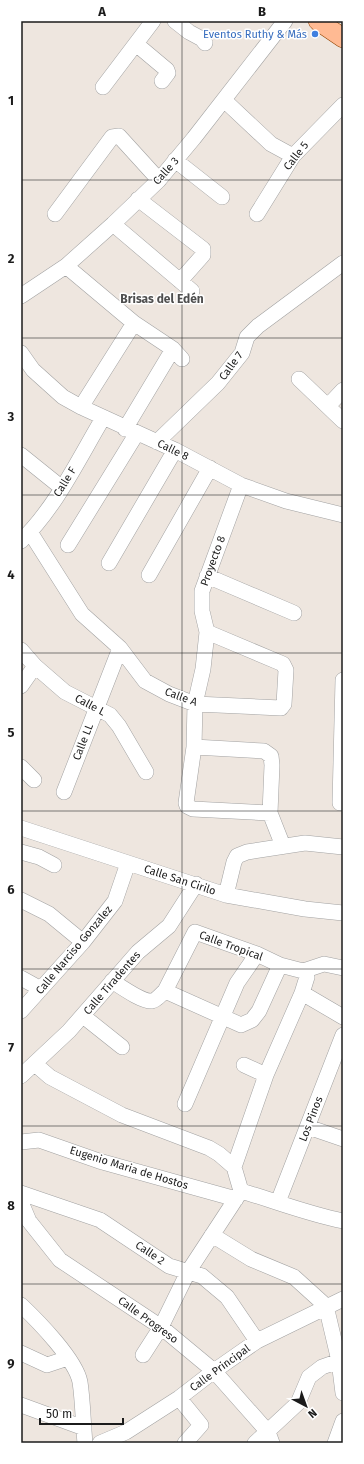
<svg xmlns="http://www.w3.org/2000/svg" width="364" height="1464" viewBox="0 0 364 1464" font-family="'Fira Sans',sans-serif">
<rect width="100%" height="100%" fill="#eee6df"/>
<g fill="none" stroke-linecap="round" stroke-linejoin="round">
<!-- minor casing -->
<g stroke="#a2a2a2" stroke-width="16">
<path id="minor" d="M175 21 189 32 202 39 205 43
M136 44 167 70 168 73 162 81
M103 87 153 21
M224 100 271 144 293 156
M175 160 222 197
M138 199 203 249V255L180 281
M55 214 112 137 119 136 159 180
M257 214 293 156 343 105
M113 224 192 291
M66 266 134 323 173 349 182 359
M21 296 66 266 113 224 159 180 194 138 285 21
M21 353 33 370 63 397 81 407 175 450 241 485 286 501 343 515
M299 379 343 421
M328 406 343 390
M81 407 134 323
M125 429 173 349
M157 442 218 383 242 353 247 337 258 326 343 263
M21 455 62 488
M241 485 202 591V611L207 632 203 669 195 704 194 747 186 803 187 806 193 809 270 813
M30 532 82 614 120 648 145 681 169 694 195 704 281 708 284 704 286 670 283 664 207 632
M21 541C56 507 78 460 103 418
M68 545 137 433
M109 563 175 450
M149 575 210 468
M207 576 294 613
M21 650 35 666 65 692 110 715 119 726 146 772
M343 680 340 803H343
M21 686 35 666
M194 747 264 751 271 756 272 765 270 813 283 846
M21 767 34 780
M64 792 120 648
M21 828 226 895 305 909 343 913
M21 852 39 857 54 865
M226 895 234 862 237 856 247 852 305 843 343 847
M21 900 49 914 83 942
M21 978 41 989
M112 981C120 986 142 1002 152 1001 157 1000 161 994 165 991L195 932 257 954 280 965 303 971 324 964 343 968
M165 991 241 1025 252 1020 259 1011 280 965
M302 993 343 1017
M21 1011 83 942 115 901 128 863
M83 1016 122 1047
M35 1064 50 1077 122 1115 209 1148 219 1154 234 1167
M244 1065 266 1075
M21 1076 69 1031 138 952 169 926 196 884
M185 1104 237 983 257 954
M308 1127 343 1139
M21 1142 39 1140 99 1161 236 1199
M241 1191C275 1201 308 1214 343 1221
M21 1193 100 1220 169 1266 202 1276 227 1297 257 1341
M21 1202 29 1221 60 1260 161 1327 214 1371 268 1432 272 1443
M278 1202 343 1035
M212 1235 251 1259 294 1277 326 1306 339 1361 343 1393
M21 1305C38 1321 76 1360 80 1382 83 1402 83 1423 85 1443
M21 1353 47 1365 68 1358
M143 1355 161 1327 188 1272 241 1191 234 1167 266 1075 302 993 307 977 303 971
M179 1398 201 1425 185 1443
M21 1405 84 1428
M100 1443 126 1432 179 1398 214 1371 257 1341 343 1299
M255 1443 298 1403 309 1377 322 1367 339 1361
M335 1443 343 1421"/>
</g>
<!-- major casing -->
<g stroke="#924300" stroke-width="20">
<path id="major" d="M318 21 343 38"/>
</g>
<!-- minor -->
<use href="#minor" stroke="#fff" stroke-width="15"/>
<!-- major -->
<use href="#major" stroke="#ffba93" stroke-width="19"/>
</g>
<!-- grid -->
<path fill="none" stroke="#1b1b1b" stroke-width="1" stroke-opacity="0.55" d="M182 21V1443M21 180H343M21 338H343M21 495H343M21 653H343M21 811H343M21 969H343M21 1126H343M21 1284H343"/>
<!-- markers -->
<circle fill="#3f7fe0" stroke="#fff" stroke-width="1.5" cx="315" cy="34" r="4"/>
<g text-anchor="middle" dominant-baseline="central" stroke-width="3" stroke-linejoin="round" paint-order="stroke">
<!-- shop labels -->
<g font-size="11" fill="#366cbe" stroke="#fff" text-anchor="end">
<text x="307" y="34">Eventos Ruthy &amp; Más</text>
</g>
<!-- street labels -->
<g font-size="11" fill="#1b1b1b" stroke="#fff">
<text transform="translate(296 156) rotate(-52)">Calle 5</text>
<text transform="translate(166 171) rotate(-48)">Calle 3</text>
<text transform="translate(231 366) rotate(-54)">Calle 7</text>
<text transform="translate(173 450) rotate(26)">Calle 8</text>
<text transform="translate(65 482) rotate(-58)">Calle F</text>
<text transform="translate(213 561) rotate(-70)">Proyecto 8</text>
<text transform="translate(181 697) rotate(20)">Calle A</text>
<text transform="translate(90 705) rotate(28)">Calle L</text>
<text transform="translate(83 742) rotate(-69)">Calle LL</text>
<text transform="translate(180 880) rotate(18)">Calle San Cirilo</text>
<text transform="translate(231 946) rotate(20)">Calle Tropical</text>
<text transform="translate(74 950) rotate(-50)">Calle Narciso Gonzalez</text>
<text transform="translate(112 983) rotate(-49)">Calle Tiradentes</text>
<text transform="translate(311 1119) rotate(-69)">Los Pinos</text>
<text transform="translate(129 1168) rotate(17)">Eugenio Maria de Hostos</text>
<text transform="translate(150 1253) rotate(34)">Calle 2</text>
<text transform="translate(148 1320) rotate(36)">Calle Progreso</text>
<text transform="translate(220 1368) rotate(-36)">Calle Principal</text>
</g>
<!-- neighbourhood labels -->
<g font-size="12" font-weight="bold" fill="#4e4e4e" stroke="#fff">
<text x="162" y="299">Brisas del Edén</text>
</g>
</g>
<!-- border -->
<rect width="364" height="1464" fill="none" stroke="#ffffff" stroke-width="44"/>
<!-- north arrow -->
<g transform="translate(306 1406) rotate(139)" stroke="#ffffff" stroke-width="3" paint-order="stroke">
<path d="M0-3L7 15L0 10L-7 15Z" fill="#1b1b1b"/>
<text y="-6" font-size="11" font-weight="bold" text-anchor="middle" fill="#1b1b1b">N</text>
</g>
<!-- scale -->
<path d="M40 1418v6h83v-6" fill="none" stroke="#1b1b1b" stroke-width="2"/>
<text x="46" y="1418" font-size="12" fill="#1b1b1b" stroke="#ffffff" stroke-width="3" paint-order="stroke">50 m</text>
<rect x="22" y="22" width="320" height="1420" fill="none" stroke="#1b1b1b" stroke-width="1.5"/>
<g font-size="13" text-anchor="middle" font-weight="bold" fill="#1b1b1b">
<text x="102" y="16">A</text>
<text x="262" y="16">B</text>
<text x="11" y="105">1</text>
<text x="11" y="263">2</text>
<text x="11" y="421">3</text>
<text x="11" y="579">4</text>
<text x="11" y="737">5</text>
<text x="11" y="894">6</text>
<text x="11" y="1052">7</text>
<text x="11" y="1210">8</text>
<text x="11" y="1368">9</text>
</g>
</svg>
